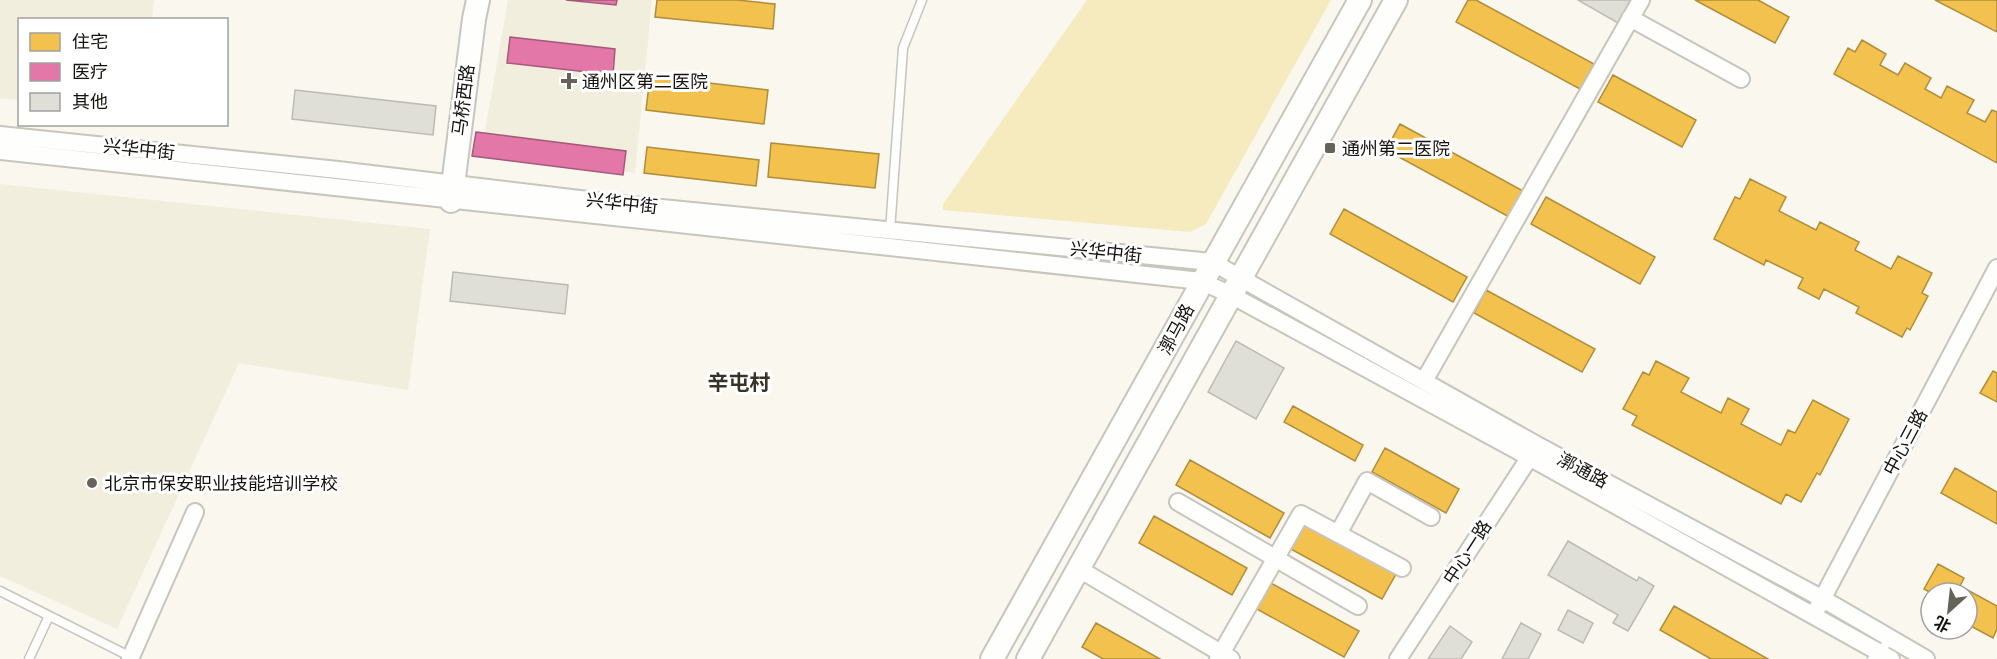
<svg xmlns="http://www.w3.org/2000/svg" width="1997" height="659" viewBox="0 0 1997 659" font-family="'Titillium Web','Noto Sans SC',sans-serif">
<rect width="100%" height="100%" fill="#f9f7ee"/>
<!-- built -->
<path fill="#f2eedd" d="M0 0H154L152 19 20 20 19 100 0 98Z
M508 0H652L635 173 481 154Z
M0 184 430 229 408 390 239 363 117 629 0 576Z"/>
<!-- green -->
<path fill="#f5ebbf" d="M1087 0H1331L1206 224 1190 232 943 210V204Z"/>
<!-- homes -->
<path fill="#f2c14e" stroke="#b08d3b" stroke-width="1.5" d="M657 0H737L775 4 773 29 655 17Z
M1468 0H1476L1594 64 1580 89 1456 22Z
M1695 0H1758L1789 17 1775 43Z
M1935 0H1997V32Z
M1862 40 1886 54 1880 65 1898 75 1905 63 1931 78 1925 89 1941 98 1947 86 1974 100 1967 113 1985 122 1992 110 1997 112V163L1834 74 1848 48 1855 52Z
M1613 75 1696 120 1682 147 1598 102Z
M650 76 768 90 764 124 646 110Z
M1400 124 1525 192 1511 218 1386 150Z
M771 143 879 154 875 188 768 177Z
M647 147 759 160 756 186 644 173Z
M1750 179 1786 197 1779 211 1816 230 1820 222 1859 242 1855 250 1891 269 1898 256 1932 273 1922 293 1928 296 1910 330 1907 328 1902 337 1856 313 1859 307 1824 289 1819 299 1798 288 1803 278 1766 260 1764 265 1714 239 1735 197 1740 199Z
M1546 197 1655 257 1640 284 1531 224Z
M1344 209 1467 277 1453 302 1330 234Z
M1486 290 1595 349 1582 372 1474 313Z
M1656 361 1689 378 1681 392 1721 413 1728 398 1749 409 1741 424 1781 445 1788 430 1795 433 1813 400 1849 419 1820 475 1817 473 1801 502 1786 494 1781 504 1632 425 1637 416 1623 409 1643 372 1649 375Z
M1993 371 1997 373V402L1980 393Z
M1293 406 1363 445 1355 461 1284 422Z
M1385 448 1459 489 1446 513 1372 472Z
M1190 460 1284 513 1270 538 1176 485Z
M1955 468 1997 492V524L1941 493Z
M1154 516 1247 568 1232 595 1139 543Z
M1303 523 1396 574 1382 599 1289 548Z
M1938 564 1964 578 1960 586 1997 606V629L1993 638 1967 624V593H1931L1924 589Z
M1269 582 1359 631 1344 657 1255 608Z
M1674 606 1768 659H1711L1660 630Z
M1096 623 1160 659H1103L1082 647Z"/>
<!-- health -->
<path fill="#e377a8" stroke="#a5597a" stroke-width="1.5" d="M566 0H617L616 5Z
M510 37 615 49 613 75 507 63Z
M476 132 626 151 623 175 472 156Z"/>
<!-- building -->
<path fill="#e0dfd7" stroke="#bcbab4" stroke-width="1.5" d="M1578 0H1632L1618 23Z
M295 90 436 106 433 135 292 119Z
M453 272 568 285 565 314 450 301Z
M1236 341 1284 368 1256 419 1208 392Z
M1568 541 1637 581 1639 577 1654 586 1628 631 1613 623 1618 615 1548 575Z
M1568 610 1593 623 1583 643 1558 630Z
M1521 623 1541 634 1528 659H1502Z
M1450 626 1472 642 1461 659H1428Z"/>
<g fill="none" stroke-linecap="round" stroke-linejoin="round">
<!-- lane casing -->
<g stroke="#c6c5be" stroke-width="11">
<path id="lane" d="M890 231 903 48 922 0
M0 591 131 657
M29 659 49 616
M1872 659 1891 639"/>
</g>
<!-- street casing -->
<g stroke="#c6c5be" stroke-width="20">
<path id="street" d="M1630 18 1741 79
M0 135 338 170 621 204 1212 262 1537 445 1823 599 1926 659
M0 151C400 195 801 236 1201 281L1231 295 1529 457 1891 659
M1424 381 1641 0
M1178 502 1358 606
M1338 534 1367 481 1431 517
M1079 569 1231 659
M1818 607 1997 268
M130 659 195 512
M1218 659 1301 514 1402 568
M1398 659 1535 449"/>
</g>
<!-- secondary casing -->
<g stroke="#c6c5be" stroke-width="26">
<path id="secondary" d="M451 201 474 19 478 0
M992 659C1116 440 1236 219 1360 0
M1028 659 1396 0"/>
</g>
<!-- lane -->
<use href="#lane" stroke="#fefefc" stroke-width="8"/>
<!-- street -->
<use href="#street" stroke="#fefefc" stroke-width="16"/>
<!-- secondary -->
<use href="#secondary" stroke="#fefefc" stroke-width="22"/>
</g>
<!-- markers -->
<g fill="#65635c" stroke="#fff" stroke-width="2">
<path d="M566 72h6v6h6v6h-6v6h-6v-6h-6v-6h6z"/>
<rect x="1324" y="142" width="12" height="12" rx="3"/>
<circle cx="92" cy="483" r="6"/>
</g>
<g text-anchor="middle" dominant-baseline="central" stroke-width="6" stroke-linejoin="round" paint-order="stroke">
<!-- poi labels -->
<g font-size="18" fill="#15130e" stroke="#fff" text-anchor="start">
<text x="582" y="81">通州区第二医院</text>
<text x="1342" y="148">通州第二医院</text>
<text x="104" y="483">北京市保安职业技能培训学校</text>
</g>
<!-- street labels -->
<g font-size="18" fill="#15130e" stroke="#fff">
<text transform="translate(463 100) rotate(-83)">马桥西路</text>
<text transform="translate(139 149) rotate(6)">兴华中街</text>
<text transform="translate(622 203) rotate(6)">兴华中街</text>
<text transform="translate(1106 252) rotate(6)">兴华中街</text>
<text transform="translate(1176 329) rotate(-62)">漷马路</text>
<text transform="translate(1905 442) rotate(-62)">中心三路</text>
<text transform="translate(1583 470) rotate(28)">漷通路</text>
<text transform="translate(1467 552) rotate(-57)">中心一路</text>
</g>
<!-- quarter labels -->
<g font-size="21" font-weight="bold" fill="#373426" stroke="#fff">
<text x="739" y="382">辛屯村</text>
</g>
</g>
<!-- legend -->
<rect x="18" y="18" width="210" height="108" fill="#ffffff" stroke="#a1a19f" stroke-width="1.5"/>
<rect x="30" y="33" width="30" height="18" fill="#f2c14e" stroke="#a1a19f" stroke-width="1.5"/>
<text x="72" y="48" font-size="18" fill="#15130e">住宅</text>
<rect x="30" y="63" width="30" height="18" fill="#e377a8" stroke="#a1a19f" stroke-width="1.5"/>
<text x="72" y="78" font-size="18" fill="#15130e">医疗</text>
<rect x="30" y="93" width="30" height="18" fill="#e0dfd7" stroke="#a1a19f" stroke-width="1.5"/>
<text x="72" y="108" font-size="18" fill="#15130e">其他</text>
<!-- north arrow -->
<g transform="translate(1949 611) rotate(207)"><circle r="28" fill="#ffffff" stroke="#a1a19f" stroke-width="1.5"/>
<path d="M0-4.5L10 22L0 15L-10 22Z" fill="#65635c"/>
<text y="-9" font-size="16" font-weight="bold" text-anchor="middle" fill="#15130e">北</text>
</g>
</svg>
